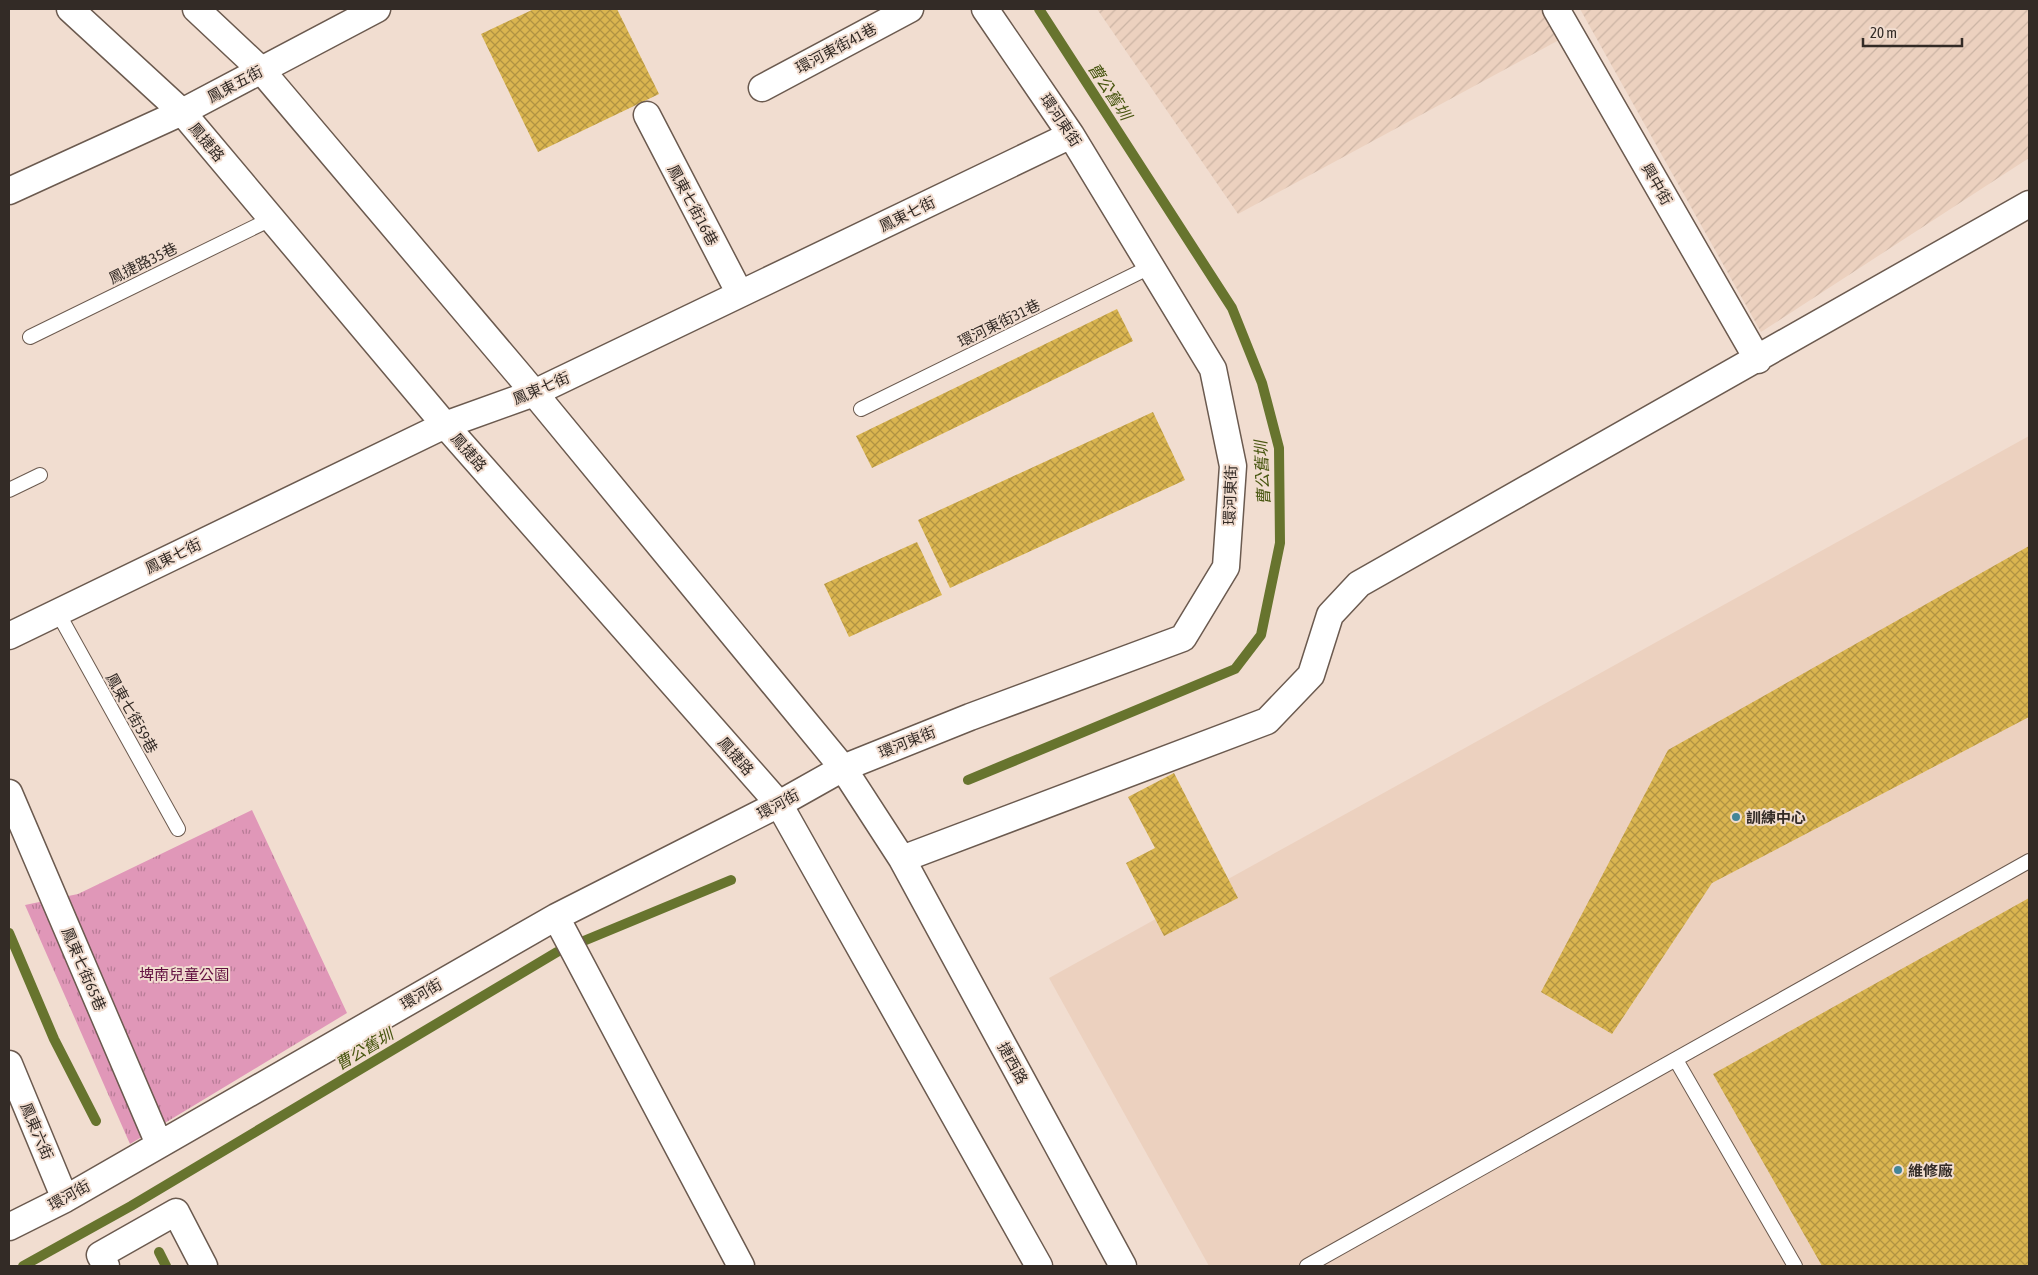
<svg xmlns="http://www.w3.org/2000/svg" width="2038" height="1275" viewBox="0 0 2038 1275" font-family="'Asap Condensed','Noto Sans TC',sans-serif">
<defs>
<pattern id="industrial-furrows" width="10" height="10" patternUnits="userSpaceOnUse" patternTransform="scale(1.25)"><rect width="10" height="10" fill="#ecd1bf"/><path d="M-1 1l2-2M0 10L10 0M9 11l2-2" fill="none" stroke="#cbb4a4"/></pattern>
<pattern id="park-tufts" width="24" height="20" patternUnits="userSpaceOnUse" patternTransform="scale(1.25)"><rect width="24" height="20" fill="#e097b8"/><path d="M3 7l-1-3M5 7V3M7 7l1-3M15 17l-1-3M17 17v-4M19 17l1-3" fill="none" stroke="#b67b95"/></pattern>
<pattern id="building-cross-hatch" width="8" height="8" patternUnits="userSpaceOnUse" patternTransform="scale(1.25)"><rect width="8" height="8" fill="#dab550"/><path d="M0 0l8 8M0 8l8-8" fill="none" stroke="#b19342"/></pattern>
</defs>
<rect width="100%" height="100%" fill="#f1ddd0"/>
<!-- built -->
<path fill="#ecd1bf" d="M2029 436V1266H1209L1049 978Z"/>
<!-- industrial -->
<path fill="url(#industrial-furrows)" d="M1097 9H1541L1559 40 1238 214Z
M1580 9H2029V158L1761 332Z"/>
<!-- park -->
<path fill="url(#park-tufts)" d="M252 810 347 1013 130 1144 25 905 78 894Z"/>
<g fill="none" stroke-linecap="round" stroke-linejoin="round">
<!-- stream -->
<path stroke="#67742e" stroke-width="10" d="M968 780 1235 669 1261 635 1280 543 1279 448 1262 383 1232 308 1039 9
M9 933 54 1039 96 1121
M159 1252 166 1266
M23 1266 131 1206 557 952 731 880"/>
</g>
<!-- building -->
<path fill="url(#building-cross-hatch)" d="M534 9H617L659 94 538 152 481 34Z
M1117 309 1133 341 872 468 856 436Z
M1153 412 1185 480 950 588 918 520Z
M917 542 942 595 849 637 824 584Z
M2029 546V717L1712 883 1612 1034 1541 992 1668 750Z
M1174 773 1238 898 1164 936 1126 863 1155 848 1128 797Z
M2029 898V1266H1822L1713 1074Z"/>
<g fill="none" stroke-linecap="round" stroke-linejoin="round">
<!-- lane casing -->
<g stroke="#6b5a4f" stroke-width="16">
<path id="lane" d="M30 337 271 219
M861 409 1152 266
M9 490 40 475
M58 613 178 829
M1676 1060 1795 1266
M1307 1266 2029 861"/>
</g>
<!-- street casing -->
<g stroke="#6b5a4f" stroke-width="29">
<path id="street" d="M70 9 182 112 445 425 779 804 1039 1266
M196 9 261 70 521 377 843 768 902 859 1123 1266
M1556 9 1758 360
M762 88 910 9
M647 115 740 294
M9 191 182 112 377 9
M9 636 445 425 534 393 1071 135
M9 793 159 1144
M902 859 1267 721 1311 675 1330 615 1359 584 2029 204
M556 917 741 1266
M9 1064 65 1199
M9 1227 65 1199 556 917 779 804 843 768 970 717 1183 638 1226 567 1233 466 1213 369 1071 135 985 9
M106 1266 100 1255 176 1212 204 1266"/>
</g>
<!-- lane -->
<use href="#lane" stroke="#fff" stroke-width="14"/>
<!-- street -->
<use href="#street" stroke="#fff" stroke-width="26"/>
</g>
<!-- markers -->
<g fill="#448597" stroke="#f1ddd0" stroke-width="2">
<circle cx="1736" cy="817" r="5"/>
<circle cx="1898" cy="1170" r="5"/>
</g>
<g text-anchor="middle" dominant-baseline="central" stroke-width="4" stroke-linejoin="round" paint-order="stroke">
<!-- street labels -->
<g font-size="15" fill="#332b26" stroke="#f1ddd0">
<text transform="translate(836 48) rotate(-28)">環河東街41巷</text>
<text transform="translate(235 84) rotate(-28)">鳳東五街</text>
<text transform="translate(1061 120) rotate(56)">環河東街</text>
<text transform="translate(207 142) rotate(50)">鳳捷路</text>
<text transform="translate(1657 184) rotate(60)">興中街</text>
<text transform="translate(693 205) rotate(62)">鳳東七街16巷</text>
<text transform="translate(907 214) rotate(-26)">鳳東七街</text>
<text transform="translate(143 263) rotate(-26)">鳳捷路35巷</text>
<text transform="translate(999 323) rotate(-26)">環河東街31巷</text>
<text transform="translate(541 388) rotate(-23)">鳳東七街</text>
<text transform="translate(469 452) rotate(49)">鳳捷路</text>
<text transform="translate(1230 495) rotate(-88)">環河東街</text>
<text transform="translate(173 556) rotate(-26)">鳳東七街</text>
<text transform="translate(132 713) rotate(61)">鳳東七街59巷</text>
<text transform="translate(907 742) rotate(-22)">環河東街</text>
<text transform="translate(736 756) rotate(49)">鳳捷路</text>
<text transform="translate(778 804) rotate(-28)">環河街</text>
<text transform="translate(84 969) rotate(67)">鳳東七街65巷</text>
<text transform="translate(421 994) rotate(-30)">環河街</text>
<text transform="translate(1013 1063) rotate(61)">捷西路</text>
<text transform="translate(37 1131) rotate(67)">鳳東六街</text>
<text transform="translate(69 1195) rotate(-29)">環河街</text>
</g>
<!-- poi labels -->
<g font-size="15" font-weight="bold" fill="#332b26" stroke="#f1ddd0" text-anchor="start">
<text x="1746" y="817">訓練中心</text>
<text x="1908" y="1170">維修廠</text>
</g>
<!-- park labels -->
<g font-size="15" fill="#620f3f" stroke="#f1ddd0">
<text x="184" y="974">埤南兒童公園</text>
</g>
<!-- water labels -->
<g font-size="16" font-style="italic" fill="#485610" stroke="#f1ddd0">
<text transform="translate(1110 91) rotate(57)">曹公舊圳</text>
<text transform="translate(1262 473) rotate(-93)">曹公舊圳</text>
<text transform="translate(364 1049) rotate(-31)">曹公舊圳</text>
</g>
</g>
<!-- border -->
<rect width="2038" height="1275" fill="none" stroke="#332b26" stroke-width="20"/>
<!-- scale -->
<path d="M1863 38v8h99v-8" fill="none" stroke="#332b26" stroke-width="2.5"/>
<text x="1870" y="38" font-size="15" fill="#332b26" stroke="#f1ddd0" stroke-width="4" paint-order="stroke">20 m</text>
</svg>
